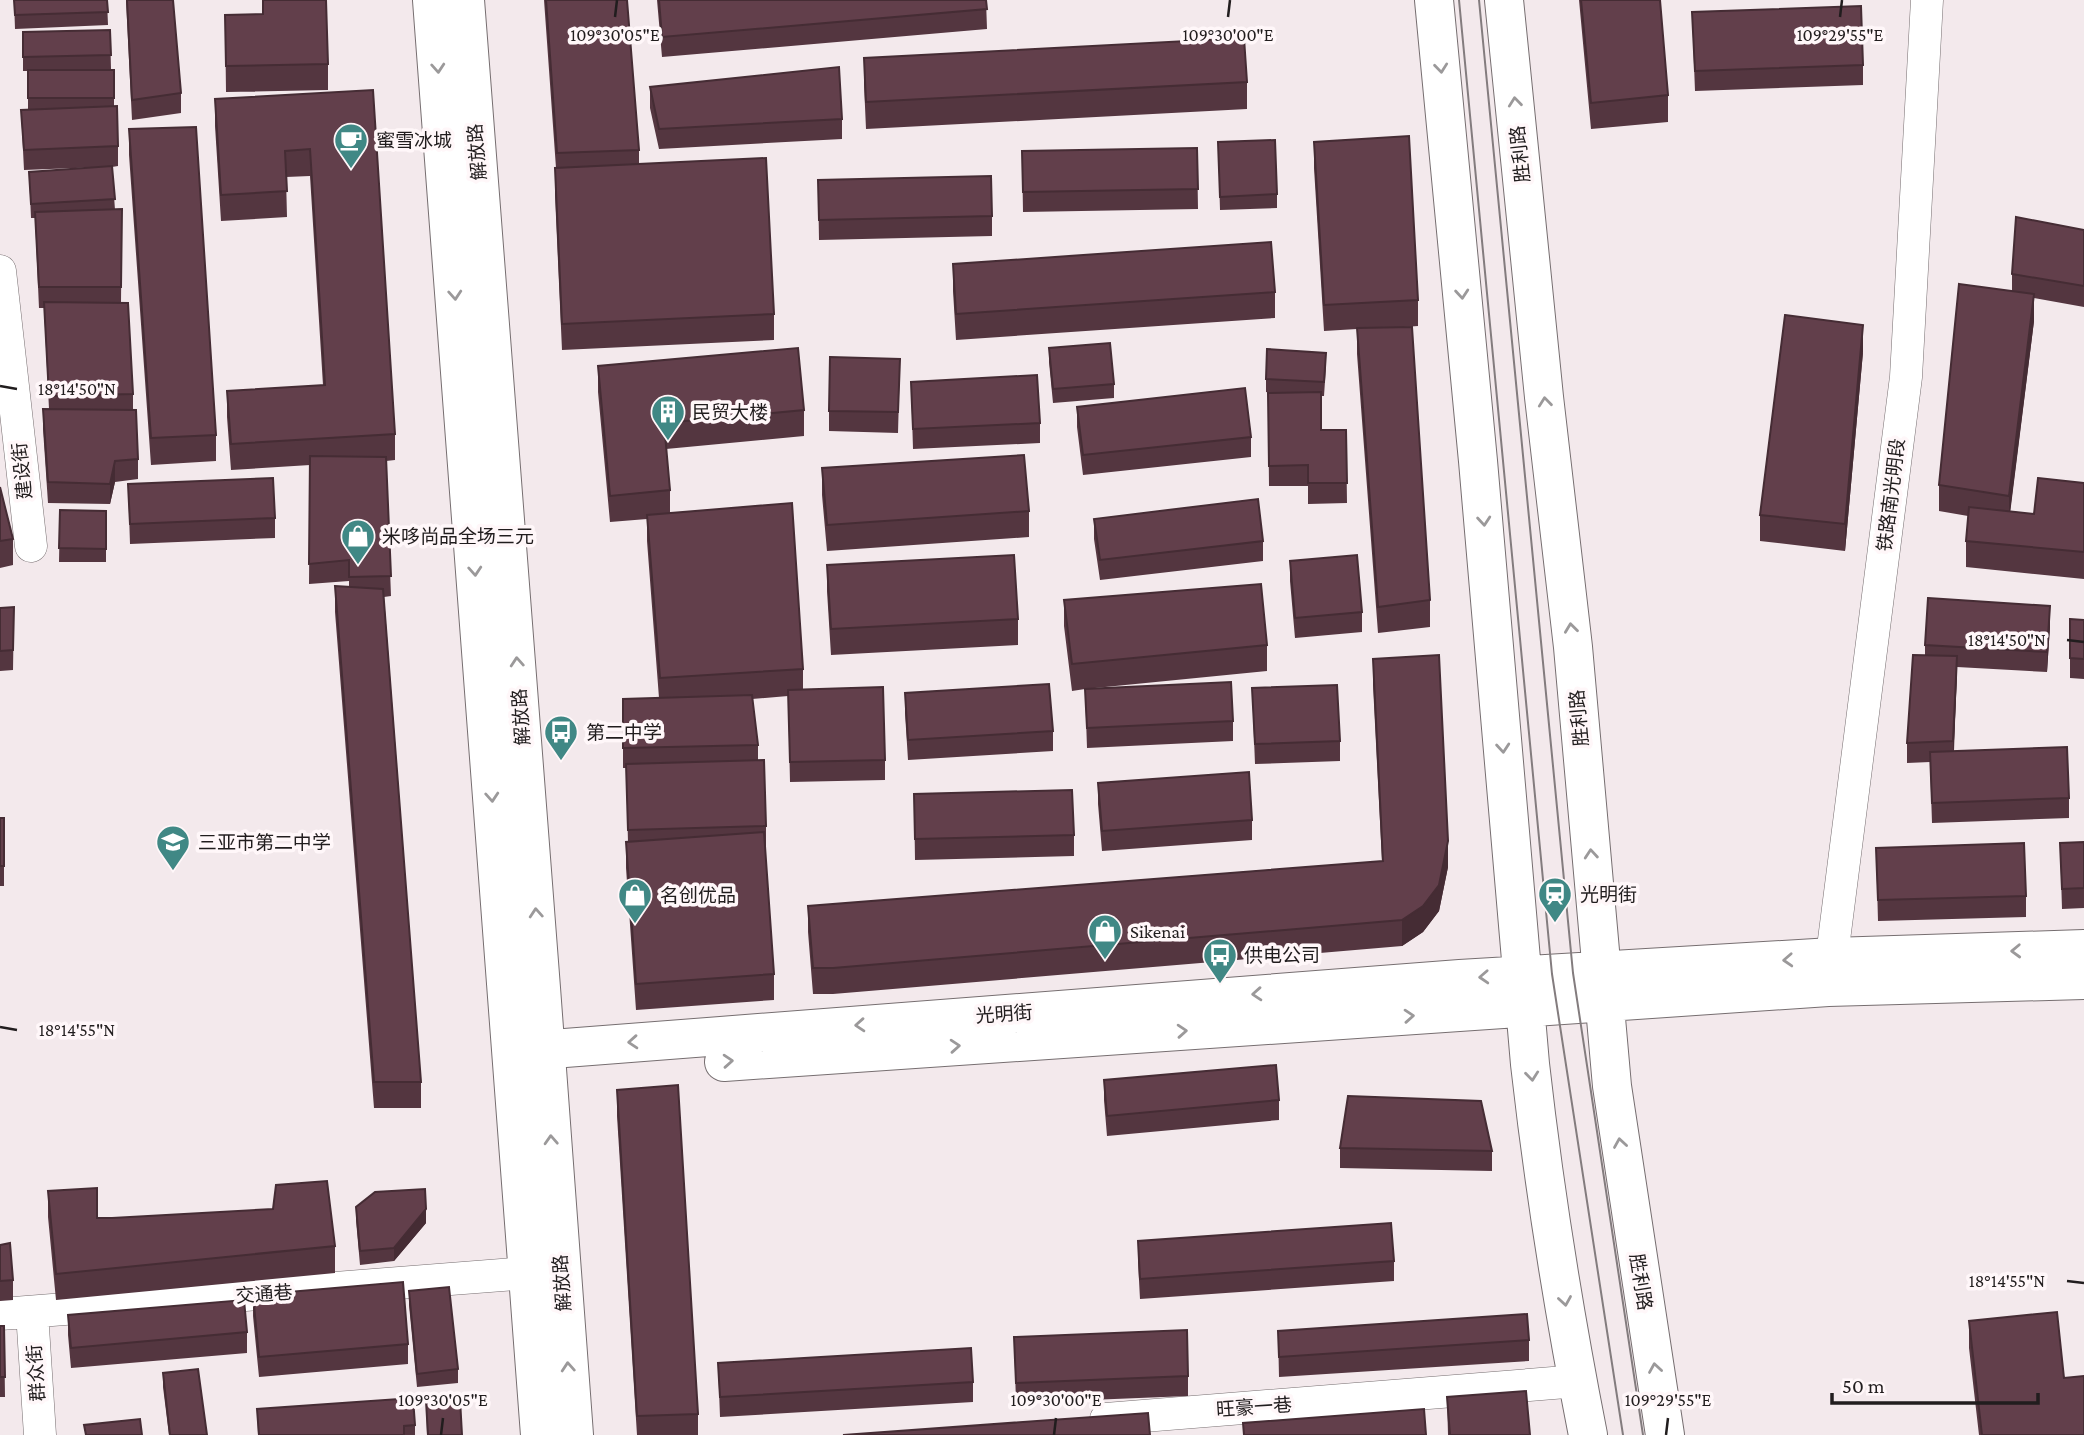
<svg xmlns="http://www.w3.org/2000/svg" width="2084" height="1435" viewBox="0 0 2084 1435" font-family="'Crimson Pro','Noto Sans SC',serif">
<rect width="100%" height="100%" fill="#f3e9ec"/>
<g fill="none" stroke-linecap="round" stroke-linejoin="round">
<!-- street casing -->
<g stroke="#766e70" stroke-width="33">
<path id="street" d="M0 271 31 546
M1829 979 1906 377 1927 0
M32 1312 40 1435
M0 1314 528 1273
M1106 1419 1578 1381"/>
</g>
<!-- secondary casing -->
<g stroke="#766e70" stroke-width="40">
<path id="secondary" d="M1434 0 1478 461 1530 1064C1544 1188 1564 1313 1588 1435
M1504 0 1544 397 1573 647 1612 1086 1665 1435
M513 1052 1460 979 1832 957 2084 949
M724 1062 1828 987 2084 980"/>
</g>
<!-- primary casing -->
<g stroke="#766e70" stroke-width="40">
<path id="primary" d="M432 0 540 1435
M465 0 541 988 574 1435"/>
</g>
<!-- street -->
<use href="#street" stroke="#fff" stroke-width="32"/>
<!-- secondary -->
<use href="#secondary" stroke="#fff" stroke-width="38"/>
<!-- primary -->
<use href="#primary" stroke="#fff" stroke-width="38"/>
<!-- tram -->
<path stroke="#837c7e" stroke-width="2" d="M1459 0 1552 974 1623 1435
M1479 0 1573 973 1643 1435"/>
</g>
<!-- wall -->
<path fill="#543640" d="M14 0H107L108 25 15 29Z
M126 0H173L181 93V113L132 120Z
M544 0H627L639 150V164L774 314V340L562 350 555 195V168H556Z
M657 0H986L987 29 662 57Z
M1579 0H1660L1668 95V122L1591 129Z
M1692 12 1863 65V85L1695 91Z
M225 15 328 64V90L226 92Z
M110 30 111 69 50 70H114V106L118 146V166L112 167 115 210 122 209 121 303 133 394V410L138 459V479L115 482 110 504 48 503 43 429V409H49L44 308H39L35 218H31L29 172 101 167 24 170 21 110H28V71H23V32Z
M864 58 1247 82V109L866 129 864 84Z
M650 87 842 119V139L659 149 650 108Z
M373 90 395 434V460L386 461 391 596 384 597 421 1082V1108H374L335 612V586L349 587V581L309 584 310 465 231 470 227 417V391L323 385 310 176 286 177 287 217 221 221 215 126V99Z
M129 129 216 435V461L151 465 129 155Z
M1218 142 1277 194V208L1220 210Z
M1314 142 1418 300V326L1404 327 1430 600V627L1378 633 1357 354V329L1324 331 1314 168Z
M1197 148 1198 209 1023 212 1022 151Z
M818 180 992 216V236L819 240Z
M2084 230V307L2034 298V321L2010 511 2034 514 2084 483V579L1966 567V541L1968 516 1939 511V485L2012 292V274Z
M953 264 1275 292V318L956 340 953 291Z
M1049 348 1114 384V398L1053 403 1049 362Z
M1863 352 1845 551 1760 541V515Z
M900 359 898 433 829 431V411Z
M598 366 804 410V436L666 449 670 490V513L803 669V689L885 760V780L790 782 788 696 752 699 758 745V760L766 826V846H765L774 974V1000L636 1010 626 868V842H628L626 768H623V699L659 698 647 541V519L610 522 598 392Z
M1326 366 1324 396H1321V430H1346L1347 503 1308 504V486H1269L1268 393H1272L1266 392V379Z
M911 382 1040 423V443L913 449Z
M1077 407 1251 437V457L1083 475 1077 427Z
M822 468 1029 511V537L827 551 822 495Z
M128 484 275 518V538L130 544Z
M0 487 13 539V565L0 568Z
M60 510 106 511V562H59Z
M1094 519 1263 541V561L1100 580 1094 539Z
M1290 561 1362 612V632L1295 638 1290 581Z
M827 565 1018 619V645L831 655 827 591Z
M1064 600 1267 645V671L1095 688 1233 721V741L1087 748 1085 689 1072 691 1064 626Z
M14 607 13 670 0 671V608Z
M2070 619 2084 620V679L2070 678Z
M2050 626 2047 672 1957 667 1954 751 2069 798V818L1932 823 1930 762 1907 763V743L1925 655V645Z
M1373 659 1448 867 1439 911 1423 932 1402 946 833 994H813L808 932V906L1382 861 1373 685Z
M1252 688 1340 741V761L1255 764Z
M905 693 1053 731V751L908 760 905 713Z
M1098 783 1252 820V840L1102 851 1098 804Z
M914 794 1074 835V856L915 860Z
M0 818 4 866V886H0Z
M2084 842V908L2062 909 2060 843Z
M1876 848 2026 896V917L1878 921Z
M1104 1080 1279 1100V1120L1107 1136 1104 1100Z
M617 1090 698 1414V1435H637L617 1116Z
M1340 1148 1492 1151V1171L1340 1168Z
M48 1191 97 1218 335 1246V1273L56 1300 48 1217Z
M356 1207 426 1223 394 1261 360 1265 356 1220Z
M1138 1241 1394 1261V1281L1140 1299 1138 1261Z
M0 1245 13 1280V1300L0 1301Z
M409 1291 458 1369V1383L417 1387 409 1305Z
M253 1295 408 1344V1364L259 1377 253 1316Z
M68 1315 247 1332V1353L71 1368 68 1335Z
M1969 1321 2064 1378 2084 1435H1979L1969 1348Z
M0 1326H4L5 1397H0Z
M1278 1331 1529 1340V1361L1279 1377Z
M1014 1337 1188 1376V1396L1016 1403Z
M718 1363 973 1382V1402L720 1417Z
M163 1373 207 1435H169L163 1387Z
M1447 1397 1530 1435H1448Z
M426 1401 462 1435H427Z
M257 1409 415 1425V1435H258Z"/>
<!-- shaded-wall -->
<path fill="#452c34" d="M2034 294V321L2009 522V496Z
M1863 325V352L1845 551V524Z
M115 461V482L110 504V484Z
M2050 606V626L2047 672V652Z
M1957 656V676L1953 761V741Z
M1448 841V867L1439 911 1423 932 1402 946V920Z
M426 1209V1223L394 1261V1248Z"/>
<!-- building -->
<path fill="#623f4b" stroke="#452c34" stroke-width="2" d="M14 0H107L108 12 15 15Z
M127 0H173L181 93 132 100Z
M263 0H326L328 64 226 66 225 15 263 14Z
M546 0H627L639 150 557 153Z
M659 0H986L987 9 662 37Z
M1581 0H1660L1668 95 1591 103Z
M1861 6 1863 65 1695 71 1692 12Z
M110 30 111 55 23 57V32Z
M1244 38 1247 82 866 102 864 58Z
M839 67 842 119 659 129 650 87Z
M28 70H114V98H28Z
M373 90 395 434 231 444 227 391 325 385 310 149 285 151 287 191 221 195 215 99Z
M117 106 118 146 24 150 21 110Z
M196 127 216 435 151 438 129 129Z
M1409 136 1418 300 1324 305 1314 142Z
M1275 140 1277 194 1220 197 1218 142Z
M1197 148 1198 189 1023 192 1022 151Z
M766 158 774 314 562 324 555 168Z
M112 166 115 199 31 204 29 172Z
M991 176 992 216 819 220 818 180Z
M122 209 121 287H39L35 212Z
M2016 217 2084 230V286L2012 274Z
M1271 242 1275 292 956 314 953 264Z
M1959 284 2034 294 2009 496 1939 485Z
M44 302 128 303 133 394 49 396Z
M1785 315 1863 325 1845 524 1760 515Z
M1412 327 1430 600 1378 607 1357 328Z
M1110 343 1114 384 1053 389 1049 348Z
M798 348 804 410 664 423 670 490 610 496 598 366Z
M1267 349 1326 353 1324 382 1266 379Z
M830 357 900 359 898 412 829 411Z
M1037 375 1040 423 913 429 911 382Z
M1245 388 1251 437 1083 455 1077 407Z
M1321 392V430H1346L1347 483H1308V465L1269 466 1268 393Z
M43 409 136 410 138 459 115 461 110 484 48 482Z
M1024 455 1029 511 827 525 822 468Z
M310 456 386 457 391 576 349 577V560L309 564Z
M273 478 275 518 130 524 128 484Z
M2038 478 2084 483V552L1966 541 1969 507 2034 514Z
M0 487 13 539 0 541Z
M1258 499 1263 541 1100 560 1094 519Z
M792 503 803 669 660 678 647 515Z
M60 510 106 511V549L59 548Z
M1014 555 1018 619 831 629 827 565Z
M1357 555 1362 612 1295 618 1290 561Z
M1261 584 1267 645 1072 664 1064 600Z
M335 586 383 589 421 1082H374Z
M1928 598 2050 606 2047 652 1925 645Z
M14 607 13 650 0 651V608Z
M2070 619 2084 620V659L2070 658Z
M1439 655 1448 841 1439 885 1423 906 1402 920 833 968H813L808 906 1383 861 1373 659Z
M1913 655 1957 656 1953 741 1907 743Z
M1231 682 1233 721 1087 728 1085 689Z
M1049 684 1053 731 908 740 905 693Z
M1337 685 1340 741 1255 744 1252 688Z
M883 687 885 760 790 762 788 690Z
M752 695 758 745 623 748V699Z
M2067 747 2069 798 1932 803 1930 752Z
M764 760 766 826 628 830 626 764Z
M1249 772 1252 820 1102 831 1098 783Z
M1072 790 1074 835 915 839 914 794Z
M0 818H4V866H0Z
M764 832 774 974 636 984 626 842Z
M2084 842V888L2062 889 2060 843Z
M2024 843 2026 896 1878 900 1876 848Z
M1276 1065 1279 1100 1107 1116 1104 1080Z
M678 1085 698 1414 637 1416 617 1090Z
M1348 1096 1481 1101 1492 1151 1340 1148Z
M327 1181 335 1246 56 1274 48 1191 97 1188V1218H112L273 1209 276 1185Z
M425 1189 426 1209 394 1248 360 1251 356 1207 375 1192Z
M1391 1223 1394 1261 1140 1279 1138 1241Z
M10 1243 13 1280 0 1281V1245Z
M403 1282 408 1344 259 1357 253 1295Z
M449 1287 458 1369 417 1374 409 1291Z
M244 1300 247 1332 71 1348 68 1315Z
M2057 1312 2064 1378 2084 1376V1435H1982L1969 1321Z
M1527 1314 1529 1340 1279 1357 1278 1331Z
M0 1326H4L5 1377H0Z
M1187 1330 1188 1376 1016 1383 1014 1337Z
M971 1348 973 1382 720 1397 718 1363Z
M198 1369 207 1435H170L163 1373Z
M1526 1391 1530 1435H1450L1447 1397Z
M413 1398 415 1425 404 1426V1435H259L257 1409Z
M460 1399 462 1435H428L426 1401Z
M1424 1409 1426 1435H1244L1243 1423Z
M1148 1413 1150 1435H843Z
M140 1419 142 1435H86L84 1425Z"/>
<!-- one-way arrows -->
<defs><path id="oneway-chevron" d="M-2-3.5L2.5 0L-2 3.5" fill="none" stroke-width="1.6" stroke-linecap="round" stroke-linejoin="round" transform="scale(1.75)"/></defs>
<g stroke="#9b999a">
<use href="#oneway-chevron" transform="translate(438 68) rotate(86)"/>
<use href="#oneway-chevron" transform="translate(1441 68) rotate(84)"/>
<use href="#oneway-chevron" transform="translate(1515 102) rotate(-96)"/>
<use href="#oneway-chevron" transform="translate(1462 294) rotate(85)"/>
<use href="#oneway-chevron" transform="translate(455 295) rotate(86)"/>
<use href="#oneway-chevron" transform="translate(1545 402) rotate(-96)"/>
<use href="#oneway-chevron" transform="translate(1484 521) rotate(85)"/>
<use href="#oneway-chevron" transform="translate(475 571) rotate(86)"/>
<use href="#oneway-chevron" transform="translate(1571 628) rotate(-97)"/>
<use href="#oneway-chevron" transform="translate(517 662) rotate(-94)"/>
<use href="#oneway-chevron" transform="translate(1503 748) rotate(85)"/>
<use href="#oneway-chevron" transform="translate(492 797) rotate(86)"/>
<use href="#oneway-chevron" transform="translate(1591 854) rotate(-95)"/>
<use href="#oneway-chevron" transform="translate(536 913) rotate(-94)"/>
<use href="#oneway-chevron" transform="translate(2016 951) rotate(178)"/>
<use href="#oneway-chevron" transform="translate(1788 960) rotate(177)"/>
<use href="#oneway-chevron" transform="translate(1484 977) rotate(177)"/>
<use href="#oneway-chevron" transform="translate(1257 994) rotate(176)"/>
<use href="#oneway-chevron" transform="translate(1409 1016) rotate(-4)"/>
<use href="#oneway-chevron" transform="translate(860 1025) rotate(176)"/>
<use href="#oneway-chevron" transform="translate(1182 1031) rotate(-4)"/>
<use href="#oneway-chevron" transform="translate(633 1042) rotate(176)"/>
<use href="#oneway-chevron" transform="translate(955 1046) rotate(-4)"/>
<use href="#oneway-chevron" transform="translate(728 1061) rotate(-4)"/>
<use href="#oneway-chevron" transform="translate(1532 1076) rotate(84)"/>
<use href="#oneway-chevron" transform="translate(551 1140) rotate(-93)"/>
<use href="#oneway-chevron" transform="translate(1620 1143) rotate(-99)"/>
<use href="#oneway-chevron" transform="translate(1565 1301) rotate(81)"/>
<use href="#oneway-chevron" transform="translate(568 1367) rotate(-94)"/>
<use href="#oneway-chevron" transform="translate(1655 1368) rotate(-99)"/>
</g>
<!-- ticks -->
<path fill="none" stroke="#211d1e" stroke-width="2.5" d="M615 17 617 0M1228 17 1230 0M1840 17 1842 0M0 386 17 389M2067 640 2084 642M0 1027 17 1030M2067 1281 2084 1283M441 1435 443 1418M1054 1435 1056 1418M1666 1435 1668 1418"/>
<!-- icons -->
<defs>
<g id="cafe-pin" transform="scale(1.75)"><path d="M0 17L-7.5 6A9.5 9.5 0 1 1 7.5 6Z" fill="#408885" stroke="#fff7f9"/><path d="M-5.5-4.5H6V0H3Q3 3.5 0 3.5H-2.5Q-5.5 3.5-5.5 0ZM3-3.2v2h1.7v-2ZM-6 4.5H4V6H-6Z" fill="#fff"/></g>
<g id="building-pin" transform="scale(1.75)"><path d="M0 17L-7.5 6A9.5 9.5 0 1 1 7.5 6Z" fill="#408885" stroke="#fff7f9"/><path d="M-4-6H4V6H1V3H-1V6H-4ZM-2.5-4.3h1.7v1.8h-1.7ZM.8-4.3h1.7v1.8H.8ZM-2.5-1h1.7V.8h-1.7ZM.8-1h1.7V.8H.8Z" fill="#fff"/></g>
<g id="shop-pin" transform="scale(1.75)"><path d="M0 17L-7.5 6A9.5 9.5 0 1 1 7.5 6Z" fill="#408885" stroke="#fff7f9"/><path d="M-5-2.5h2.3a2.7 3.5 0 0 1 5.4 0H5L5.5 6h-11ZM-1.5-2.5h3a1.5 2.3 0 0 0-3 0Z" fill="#fff"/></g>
<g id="bus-pin" transform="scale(1.75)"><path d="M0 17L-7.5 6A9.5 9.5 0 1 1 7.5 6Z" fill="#408885" stroke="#fff7f9"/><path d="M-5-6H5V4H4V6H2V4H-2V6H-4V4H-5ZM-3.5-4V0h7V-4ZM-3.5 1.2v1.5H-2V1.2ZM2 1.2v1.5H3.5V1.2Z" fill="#fff"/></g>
<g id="school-pin" transform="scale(1.75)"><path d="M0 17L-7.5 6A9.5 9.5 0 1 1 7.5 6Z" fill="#408885" stroke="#fff7f9"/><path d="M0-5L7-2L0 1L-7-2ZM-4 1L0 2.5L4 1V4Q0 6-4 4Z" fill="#fff"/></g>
<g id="station-pin" transform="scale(1.75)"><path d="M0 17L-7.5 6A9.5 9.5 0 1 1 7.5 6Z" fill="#408885" stroke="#fff7f9"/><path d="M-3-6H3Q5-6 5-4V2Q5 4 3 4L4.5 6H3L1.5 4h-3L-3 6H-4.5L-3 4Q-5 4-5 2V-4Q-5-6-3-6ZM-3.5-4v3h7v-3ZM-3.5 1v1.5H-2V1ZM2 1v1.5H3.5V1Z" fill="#fff"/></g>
</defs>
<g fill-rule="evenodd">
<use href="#cafe-pin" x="351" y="140"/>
<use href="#building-pin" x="668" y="412"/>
<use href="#shop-pin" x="358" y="536"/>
<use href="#bus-pin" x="561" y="732"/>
<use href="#school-pin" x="173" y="842"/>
<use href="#station-pin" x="1555" y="894"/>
<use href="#shop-pin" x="635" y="895"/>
<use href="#shop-pin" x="1105" y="931"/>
<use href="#bus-pin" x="1220" y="955"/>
</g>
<g text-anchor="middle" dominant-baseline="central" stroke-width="7" stroke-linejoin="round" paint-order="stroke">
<!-- poi labels -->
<g font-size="19" fill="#211d1e" stroke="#fff7f9" text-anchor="start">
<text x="376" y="140">蜜雪冰城</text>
<text x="692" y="412">民贸大楼</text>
<text x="382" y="536">米哆尚品全场三元</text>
<text x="586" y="732">第二中学</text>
<text x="198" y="842">三亚市第二中学</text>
<text x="1580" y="894">光明街</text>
<text x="660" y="895">名创优品</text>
<text x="1130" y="931">Sikenai</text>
<text x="1244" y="955">供电公司</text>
</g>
<!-- street labels -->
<g font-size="19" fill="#211d1e" stroke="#fff7f9">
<text transform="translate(477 152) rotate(-95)">解放路</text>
<text transform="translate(1520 154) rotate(-96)">胜利路</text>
<text transform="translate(22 471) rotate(-96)">建设街</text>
<text transform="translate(1891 495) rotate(-83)">铁路南光明段</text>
<text transform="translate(521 717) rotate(-94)">解放路</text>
<text transform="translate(1579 718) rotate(-95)">胜利路</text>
<text transform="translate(1004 1014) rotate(-4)">光明街</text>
<text transform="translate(1641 1282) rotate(81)">胜利路</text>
<text transform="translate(562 1283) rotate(-94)">解放路</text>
<text transform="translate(264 1294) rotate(-4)">交通巷</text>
<text transform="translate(36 1373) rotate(-94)">群众街</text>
<text transform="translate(1254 1407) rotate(-4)">旺豪一巷</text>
</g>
</g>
<g font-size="18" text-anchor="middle" fill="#211d1e" stroke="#fff7f9" stroke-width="7" stroke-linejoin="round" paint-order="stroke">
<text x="615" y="41">109°30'05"E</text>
<text x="1228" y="41">109°30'00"E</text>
<text x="1840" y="41">109°29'55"E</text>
<text x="77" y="395">18°14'50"N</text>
<text x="2007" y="646">18°14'50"N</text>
<text x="77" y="1036">18°14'55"N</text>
<text x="2007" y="1287">18°14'55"N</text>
<text x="443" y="1406">109°30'05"E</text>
<text x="1056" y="1406">109°30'00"E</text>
<text x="1668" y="1406">109°29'55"E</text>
</g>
<!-- scale -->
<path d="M1832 1393v10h206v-10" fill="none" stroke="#211d1e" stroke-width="3.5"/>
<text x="1842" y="1393" font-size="21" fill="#211d1e" stroke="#fff7f9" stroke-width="5" paint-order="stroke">50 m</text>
</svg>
